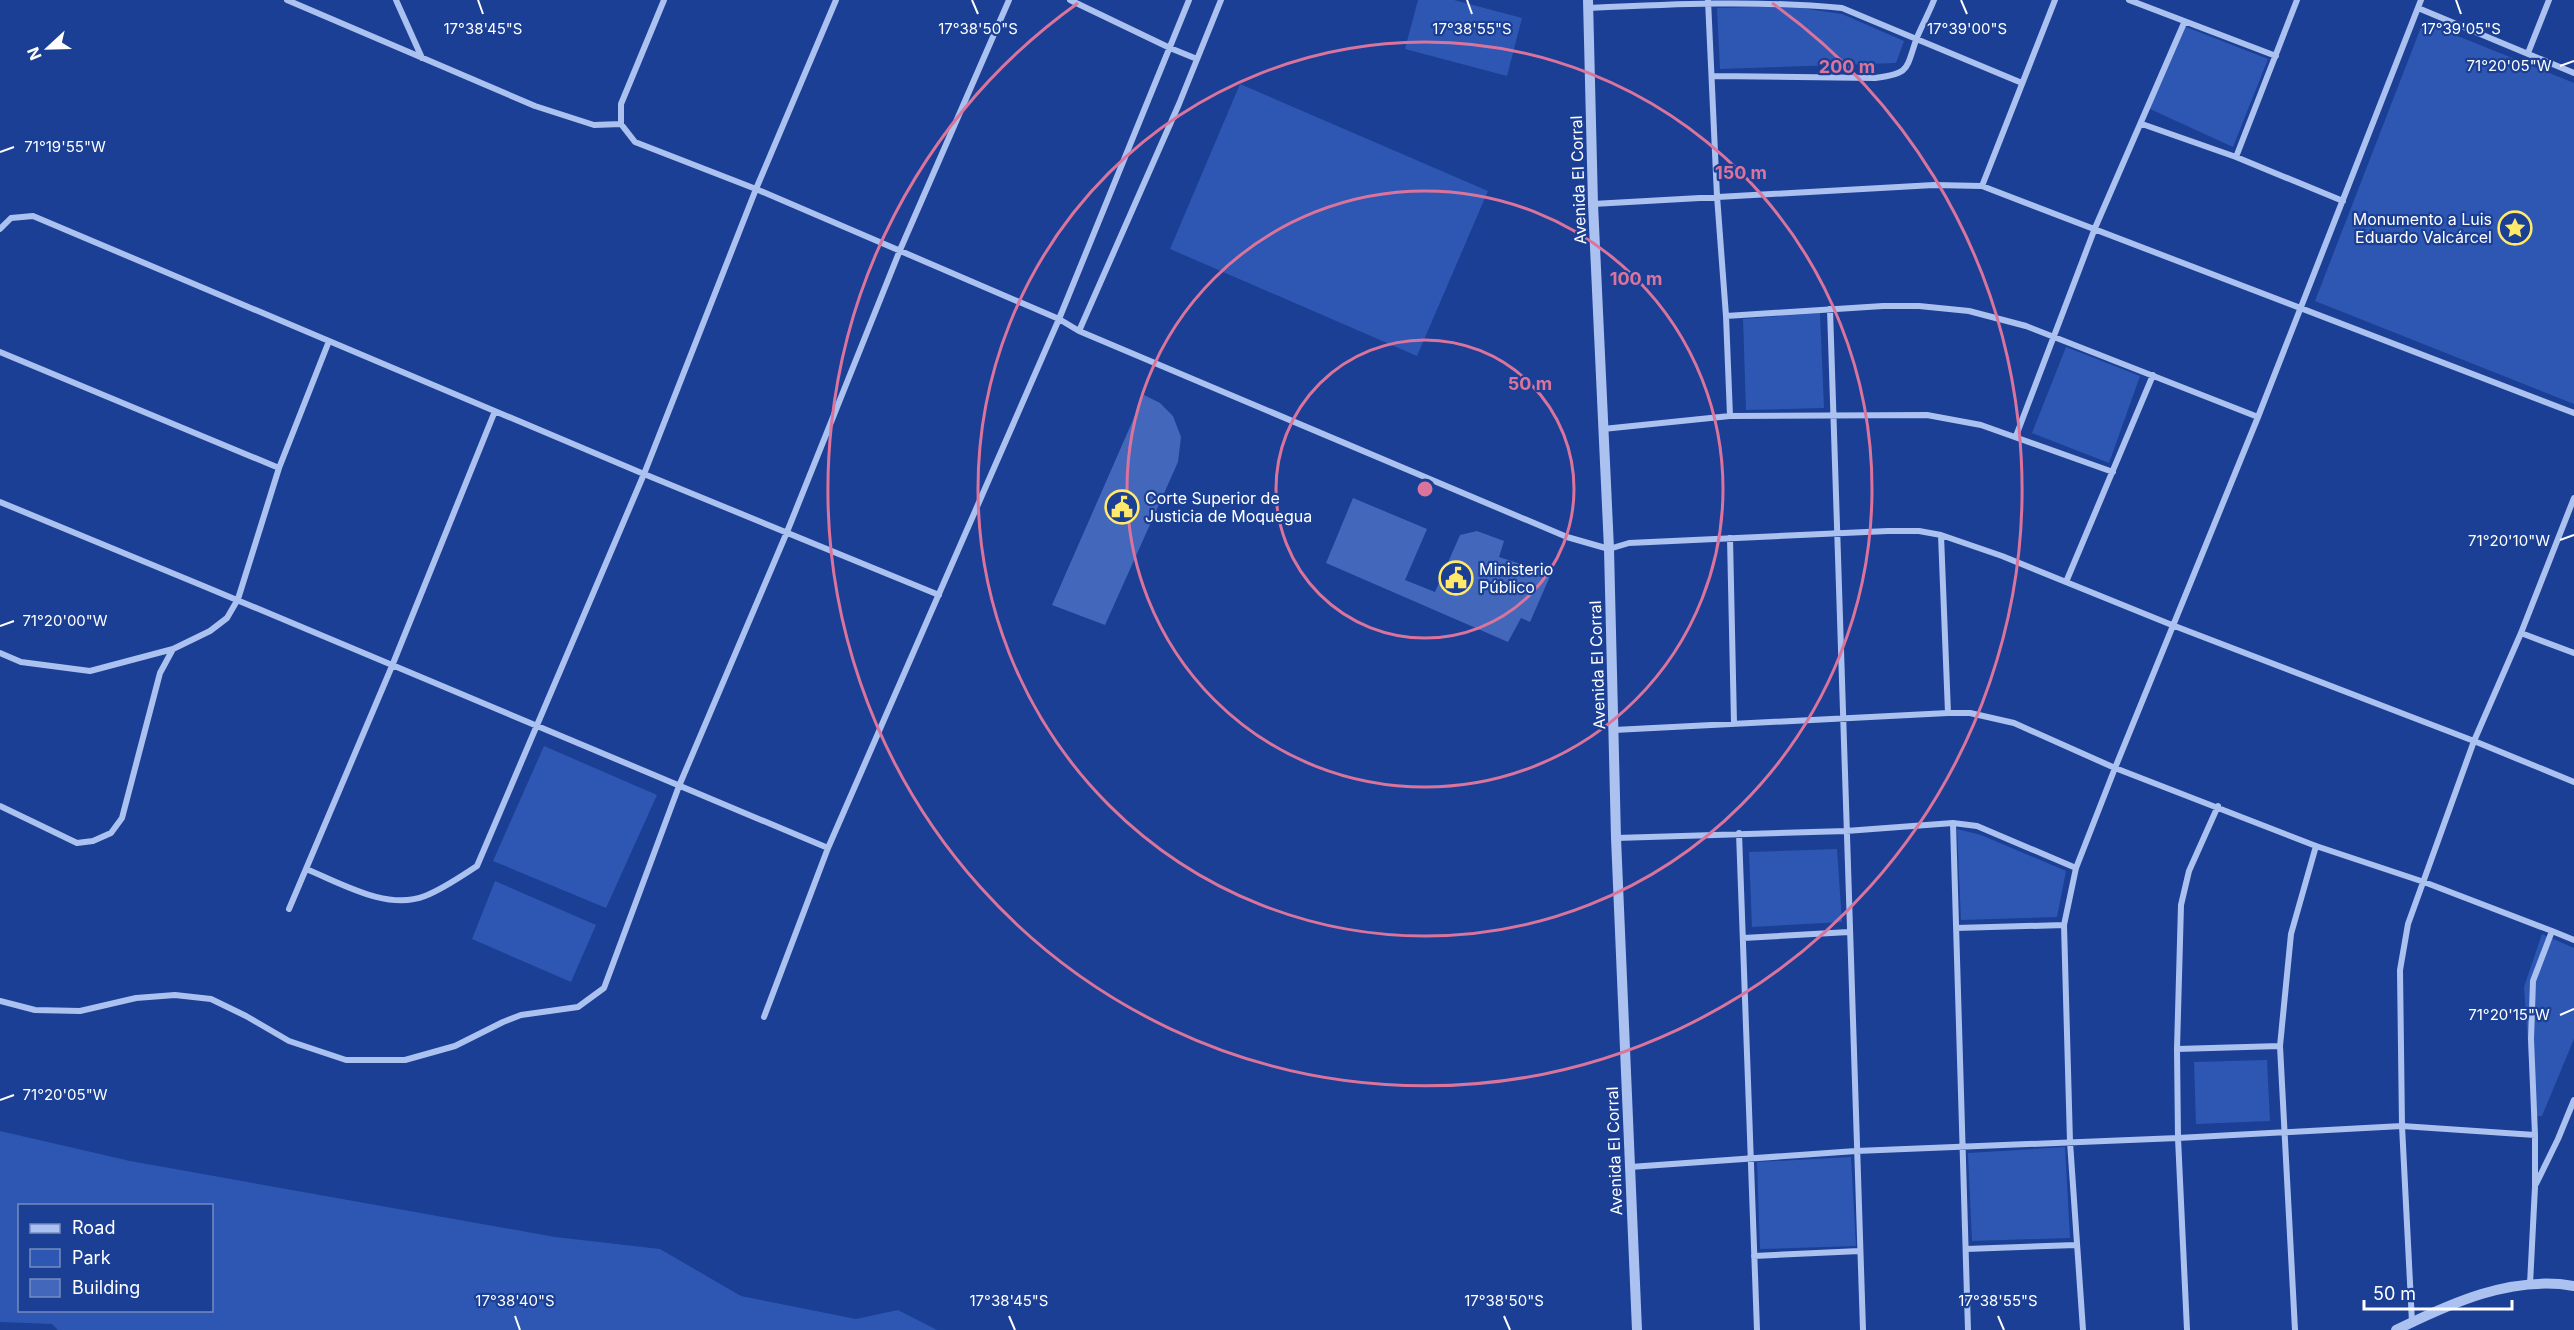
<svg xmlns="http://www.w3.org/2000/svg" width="2574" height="1330" viewBox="0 0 2574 1330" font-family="Inter,sans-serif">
<rect width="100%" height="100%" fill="#1a3f94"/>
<!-- green -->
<path fill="#2e57b3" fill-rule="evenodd" d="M1418 0H1454L1522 18 1507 76 1405 49Z
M1787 6 1842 14 1904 41 1896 63 1720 69 1717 8Z
M2423 22 2574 83V404L2315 301Z
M2181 25 2268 59 2233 147 2150 109Z
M1240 84 1488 191 1417 356 1170 249Z
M1820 313 1824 408 1746 410 1743 319Z
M2066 347 2140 376 2109 463 2032 433Z
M544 746 657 795 606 908 493 861Z
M1957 829 1981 835 2066 871 2057 917 1961 920Z
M1837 849 1842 922 1752 927 1749 852Z
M495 881 596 925 571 982 472 939Z
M2542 934 2574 948V1039L2542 1116H2533L2524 987Z
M2267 1060 2270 1121 2196 1124 2194 1062Z
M0 1131 130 1161 555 1237 660 1249 741 1296 856 1319 898 1310 937 1330H58L52 1324 0 1322ZM20 1206H212V1310H20Z
M2065 1147 2070 1238 1972 1241 1968 1153Z
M1851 1157 1856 1246 1760 1249 1757 1162Z"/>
<!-- building -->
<path fill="#4368bb" d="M1144 395 1160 403 1173 416 1181 437 1178 462 1105 625 1052 605Z
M1353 498 1427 529 1405 580 1435 592 1460 535 1477 531 1504 541 1499 557 1551 574 1530 622 1521 618 1508 642 1326 563Z"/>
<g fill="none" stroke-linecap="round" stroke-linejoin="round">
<!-- minor -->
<path stroke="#abc1f0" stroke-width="6" d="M287 0 535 106 594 125 621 124
M396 0 422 58
M664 0 621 104V124L635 142 756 189 1059 319 1079 331 1567 537 1609 549 1629 543 1888 531H1919L1941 535 2002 556 2172 625 2474 741 2574 782
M1070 0 1170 48 1197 59
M1708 0 1717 196 1726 316 1730 416
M2129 0 2276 56
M1588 8C1672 4 1758 0 1842 8L2022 83
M2418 8 2574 73
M2528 53 2549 0
M1713 76 1875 78C1909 74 1906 70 1916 40 1921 27 1929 13 1934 0
M2142 124 2236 157 2343 201
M2236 157 2297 0
M1982 186 2055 0
M1593 204 1934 185 1982 186 2574 413
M0 229 11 218 33 216 644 474 939 595
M1830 309 1863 1330
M1726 316 1883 306H1919L1969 311 2026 326 2258 417
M1079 331 1179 104 1221 0
M0 352 279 468
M1603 429 1730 416 1927 415 1981 425 2113 472
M2016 436 2095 228 2184 23
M0 502C277 615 552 733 828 848
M1941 535 1948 713
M1730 538 1734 723
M2066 582 2153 375
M2521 633 2574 653
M0 653 21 662 90 671 173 649
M1614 730 1948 713H1970L2014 723 2115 768 2316 846 2424 882 2552 931
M0 806 77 843 93 841 111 833 122 818 160 673 173 649 210 631 227 618 238 599 279 468 329 341
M1953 823 1968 1330
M1739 833 1757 1330
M1616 838 1846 831 1953 823 1977 826 2076 868
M306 869C341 883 387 911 425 896 443 889 460 877 477 866L644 474 756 189 836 0
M289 909 392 666 495 411
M1956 928 2064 925
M1743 938 1849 932
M0 1001 35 1010 80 1011 136 998 175 995 211 999 246 1016 289 1041 346 1060H405L455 1046 503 1022 521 1015 578 1007 604 988 679 786 787 532 900 250 1009 0
M764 1017 828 848 1059 319 1189 0
M2177 1049 2280 1046
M2535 1135 2531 1039 2533 981 2552 931 2574 940
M1630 1167 1856 1151 2178 1138 2402 1126 2535 1135V1187L2530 1284
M2536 1184 2558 1139 2574 1100
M1966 1249 2076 1245
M1754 1256 1860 1251
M2412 1322 2402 1126 2400 970 2408 924 2474 741 2521 633 2574 498
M2083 1330 2070 1142 2064 925 2076 868 2115 768 2258 417 2421 0
M2187 1330 2178 1138 2177 1049 2181 905 2189 871 2218 806
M2295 1330 2280 1046 2291 934 2316 846"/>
<!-- tertiary -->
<path stroke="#abc1f0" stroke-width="10" d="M1588 0 1593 204 1609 549 1616 838 1637 1330
M2396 1330C2451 1303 2512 1275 2574 1286"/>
</g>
<!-- ticks -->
<path fill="none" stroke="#fff" stroke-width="2" d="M478 0 483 14M972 0 978 14M1467 0 1472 14M1961 0 1967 14M2456 0 2461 14M2560 66 2574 61M0 152 14 147M2560 540 2574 535M0 626 14 621M2560 1015 2574 1009M0 1100 14 1095M515 1316 520 1330M1009 1316 1015 1330M1504 1316 1510 1330M1998 1316 2004 1330"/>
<!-- distance rings -->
<g fill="none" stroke="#da749d" stroke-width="3">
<circle cx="1425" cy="489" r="149"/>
<circle cx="1425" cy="489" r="298"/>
<circle cx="1425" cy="489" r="447"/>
<path d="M1772 3A597 597 0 1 1 1078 3"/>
</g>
<!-- icons -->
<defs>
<g id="sight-ring" transform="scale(1.725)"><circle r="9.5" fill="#1a3f94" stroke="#ffe86a" stroke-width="1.5"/><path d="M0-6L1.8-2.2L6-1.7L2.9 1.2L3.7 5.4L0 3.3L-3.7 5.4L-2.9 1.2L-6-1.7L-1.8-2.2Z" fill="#ffe86a"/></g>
<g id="civic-ring" transform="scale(1.725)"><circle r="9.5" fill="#1a3f94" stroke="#ffe86a" stroke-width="1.5"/><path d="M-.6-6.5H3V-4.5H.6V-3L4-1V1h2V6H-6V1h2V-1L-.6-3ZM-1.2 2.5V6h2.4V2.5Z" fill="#ffe86a"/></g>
</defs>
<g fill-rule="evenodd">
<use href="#sight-ring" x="2515" y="228"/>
<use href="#civic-ring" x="1122" y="507"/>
<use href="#civic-ring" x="1456" y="578"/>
</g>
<g text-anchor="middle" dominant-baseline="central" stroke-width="4.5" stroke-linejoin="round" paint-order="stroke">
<!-- street labels -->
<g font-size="16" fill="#fff" stroke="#1a3f94">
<text transform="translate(1578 180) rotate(-92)">Avenida El Corral</text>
<text transform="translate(1597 665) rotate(-92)">Avenida El Corral</text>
<text transform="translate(1614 1151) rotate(-92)">Avenida El Corral</text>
</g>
<!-- poi labels -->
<g font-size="16" fill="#fff" stroke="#1a3f94" text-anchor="start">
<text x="2492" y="219" text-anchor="end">Monumento a Luis<tspan x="2492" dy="18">Eduardo Valcárcel</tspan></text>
<text x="1145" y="498">Corte Superior de<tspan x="1145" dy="18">Justicia de Moquegua</tspan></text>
<text x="1479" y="569">Ministerio<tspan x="1479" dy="18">Público</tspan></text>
</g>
</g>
<g font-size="15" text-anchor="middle" fill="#fff" stroke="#1a3f94" stroke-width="4.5" stroke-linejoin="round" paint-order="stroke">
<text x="483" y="34">17°38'45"S</text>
<text x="978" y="34">17°38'50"S</text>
<text x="1472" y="34">17°38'55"S</text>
<text x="1967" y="34">17°39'00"S</text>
<text x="2461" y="34">17°39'05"S</text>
<text x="2509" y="71">71°20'05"W</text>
<text x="65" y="152">71°19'55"W</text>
<text x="2509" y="546">71°20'10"W</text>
<text x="65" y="626">71°20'00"W</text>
<text x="2509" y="1020">71°20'15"W</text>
<text x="65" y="1100">71°20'05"W</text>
<text x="515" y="1306">17°38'40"S</text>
<text x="1009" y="1306">17°38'45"S</text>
<text x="1504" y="1306">17°38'50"S</text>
<text x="1998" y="1306">17°38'55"S</text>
</g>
<circle cx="1425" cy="489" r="9" fill="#da749d" stroke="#1a3f94" stroke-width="3"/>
<g font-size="18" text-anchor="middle" font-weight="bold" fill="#da749d" stroke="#1a3f94" stroke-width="4.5" stroke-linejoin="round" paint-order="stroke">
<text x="1847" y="73">200 m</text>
<text x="1741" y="179">150 m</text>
<text x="1636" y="285">100 m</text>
<text x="1530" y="390">50 m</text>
</g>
<!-- legend -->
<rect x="18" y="1204" width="195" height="108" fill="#1a3f94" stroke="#768cbf" stroke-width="1.5"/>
<rect x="30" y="1224" width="30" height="9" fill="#abc1f0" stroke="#768cbf" stroke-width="1.5"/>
<text x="72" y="1234" font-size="18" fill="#ffffff">Road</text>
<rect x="30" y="1249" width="30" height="18" fill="#2e57b3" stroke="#768cbf" stroke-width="1.5"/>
<text x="72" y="1264" font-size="18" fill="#ffffff">Park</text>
<rect x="30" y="1279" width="30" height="18" fill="#4368bb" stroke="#768cbf" stroke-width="1.5"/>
<text x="72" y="1294" font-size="18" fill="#ffffff">Building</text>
<!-- north arrow -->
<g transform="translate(48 48) rotate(248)" stroke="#1a3f94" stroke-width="4.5" paint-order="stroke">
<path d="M0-4.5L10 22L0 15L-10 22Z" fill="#ffffff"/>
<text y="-9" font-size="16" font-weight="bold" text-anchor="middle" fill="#ffffff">N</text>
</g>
<!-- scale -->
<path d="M2364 1300v9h148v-9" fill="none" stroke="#ffffff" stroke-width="3"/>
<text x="2373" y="1300" font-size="18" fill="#ffffff" stroke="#1a3f94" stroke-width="4.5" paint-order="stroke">50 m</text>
</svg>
